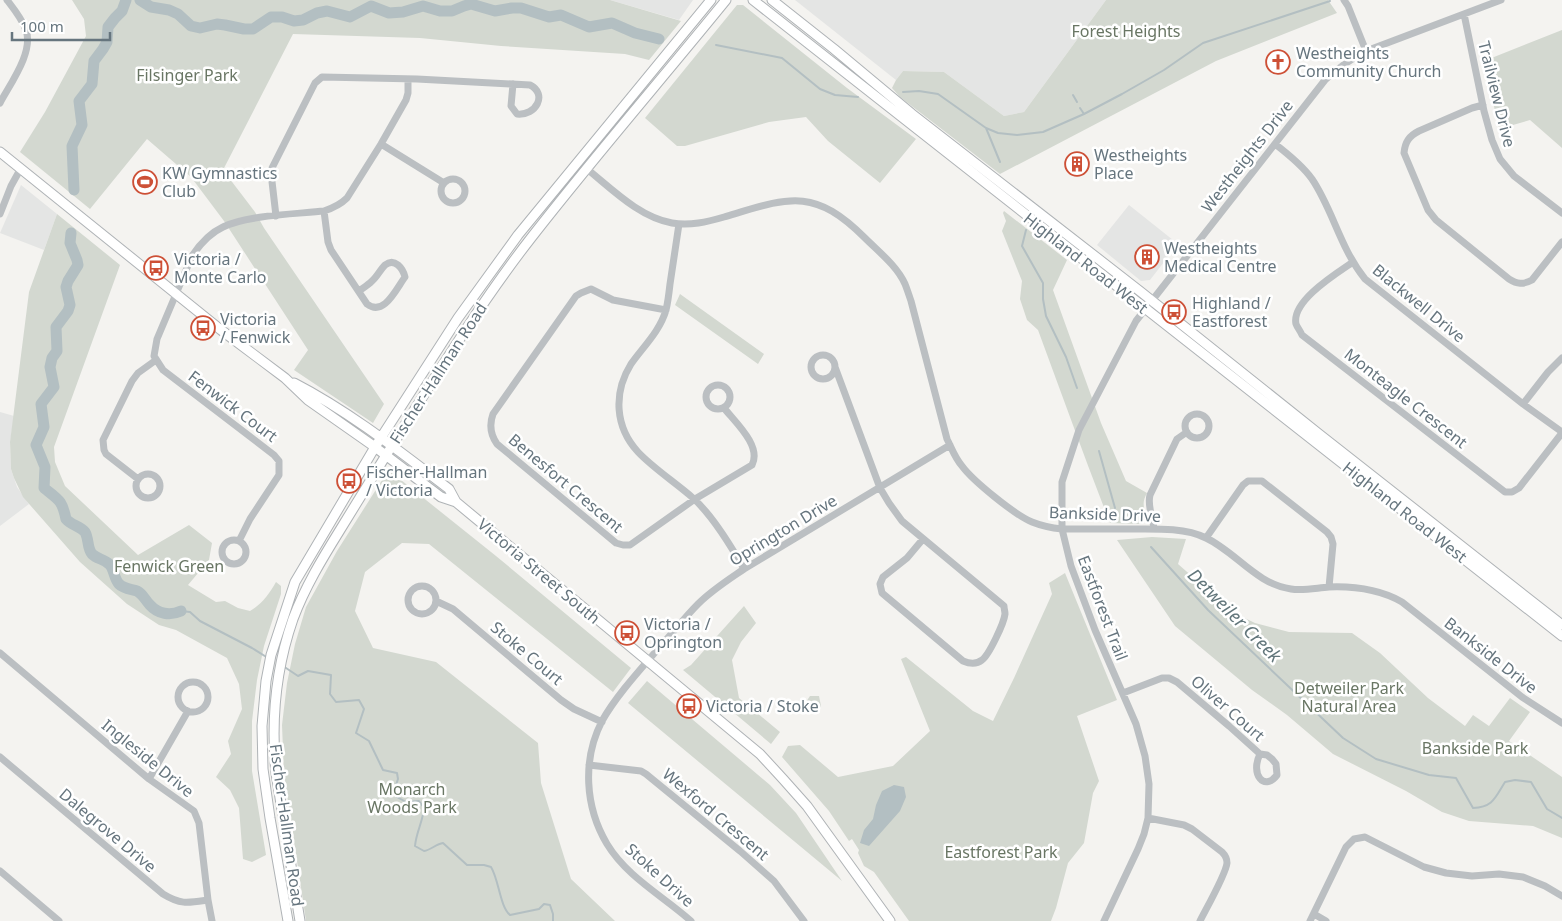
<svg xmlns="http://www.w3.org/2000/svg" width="1562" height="921" viewBox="0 0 1562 921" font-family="'Noto Sans',sans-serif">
<rect width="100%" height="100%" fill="#f4f3f0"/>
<!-- built -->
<path fill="#e4e5e4" d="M610 0H693L679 20Z
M795 0H1106L1024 112 1004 116 944 72 903 71 896 80Z
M21 185 57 214 44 250 0 233Z
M1129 205 1178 244 1150 280 1141 281 1097 245Z
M0 412 14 416 10 443 11 469 17 487 29 504 0 526Z"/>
<!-- green -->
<path fill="#d3d8d0" d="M72 0H610L681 21 649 60 625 54 501 46 420 38 293 34 223 170 255 212 264 228 384 404 373 423 294 370 308 350 224 221 191 177 147 139 90 209 20 152 45 112 86 36 84 19Z
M1106 0H1328L1337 13 1216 61 1000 174 900 97 892 88 896 80 903 71 944 72 1004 116 1024 112Z
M737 5H743L847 88 916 139 880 183 828 141 806 117 769 122 685 146H677L645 118Z
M1562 30V148L1530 120 1499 129 1484 61Z
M1004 211 1067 260 1053 290 1101 423 1126 481 1147 493C1142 502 1143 507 1147 517L1144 522 1140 524 1110 523C1085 459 1062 395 1038 330L1027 320 1020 299 1022 281 1002 231 1006 221 1003 213Z
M57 214 120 265 54 447 55 462 65 486 138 555 189 525 212 543 209 560 188 585 216 602 225 601 238 608 250 611C262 604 269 594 276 582L281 586V594L264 646 257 680 252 721V771L266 855 252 862 243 859 239 808 230 790 216 777 231 754 228 741 242 709 239 684 227 658 176 630 159 625 127 604 80 562 23 497 14 478 11 469 10 442 29 292Z
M680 294 764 354 758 364 675 305Z
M391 472 496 556 631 668 613 692 429 544 402 543 365 572 355 611 373 648 436 662 538 743 541 783 571 879 615 921H306L284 774 282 725 287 683 295 644 306 607 337 551 384 477Z
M1152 537 1186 539 1178 564 1234 613 1255 623 1289 632 1352 633 1380 653 1428 698 1465 726 1473 715 1489 726 1510 698 1530 712 1509 741 1562 777V838L1533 826 1469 821 1442 812 1406 791 1333 754 1287 715 1252 690 1175 626 1117 540Z
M1065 573 1117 700 1077 716 1099 781 1093 793 1084 843 1068 863 1056 908 1051 921H909L874 872 864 866 858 853 859 850 852 839 849 841 829 811 782 757 788 746 800 745 838 777 893 766 930 731 901 659 906 657 973 711 993 721 1014 678 1052 594 1049 583Z
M744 606 756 623 741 642 732 660 739 698 780 732 771 744 683 670 691 665Z
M647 681 770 785 796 813 842 881 628 703Z
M810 696H819L821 706 820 708 812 709 804 705Z"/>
<!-- water -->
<path fill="#b3bfc2" d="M894 785 904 787 906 797 900 811 869 846 860 843 864 830 873 819 876 805 882 791Z"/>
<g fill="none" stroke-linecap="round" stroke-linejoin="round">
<!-- stream -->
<path stroke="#b3bfc2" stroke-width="2" d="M716 45 782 58 820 89 835 95 858 97
M903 92 919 91 938 94 986 128 998 133 1017 135 1043 132 1084 114 1122 94 1164 70 1203 43 1330 1
M1073 95 1077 102
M1080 108 1084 114
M986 128 1000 162
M1026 230 1022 246 1043 283V299L1046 316 1066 357 1077 388
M1099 451 1115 508
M1151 547 1208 610 1343 738 1376 759 1429 775 1456 778 1473 808C1493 807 1495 798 1505 782L1515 780 1531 782 1547 809 1562 818
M181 611 190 612 200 621 252 648 268 658
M283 666 298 676 308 671 331 675 330 694 336 702 359 700 364 709 356 733 369 741 383 770 397 773 398 779 396 785 397 797 406 802 419 801 424 808C423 821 416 833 415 846L424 851C431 850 436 844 443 843L467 865H484L491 867C499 880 500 907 510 915L539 909 544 904 550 905 553 914V921"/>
<!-- river -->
<path stroke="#b3bfc2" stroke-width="11" d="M140 0 151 7 169 10 178 14 191 26 200 28 217 24 225 25 244 29H253L271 17H282L294 21 303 20 317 13 327 11 350 17 371 6 389 13 403 12 423 6 440 11H452L464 6 471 4 495 11 512 8H521L549 17 561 15 589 27 612 23 635 33 659 39
M74 190 72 146 82 125 79 101 92 84 94 61 103 49 107 42 108 27 115 18 122 11 126 0
M71 233 70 243 77 260 78 265 68 281 66 287 70 305 68 311 56 327 57 351 52 358 50 367 54 387 41 404 44 427 36 445 45 467 44 488C59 500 62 500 66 519 71 525 80 526 85 532 89 539 87 548 92 554 97 559 104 559 109 564 114 568 114 579 119 584 124 589 131 589 137 591 143 594 145 600 150 605 158 614 170 616 181 611"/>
<!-- major casing -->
<g stroke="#afb3b6" stroke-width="11">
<path id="major" d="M753 0 1562 636
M772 0 834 49 912 114 1141 292 1319 434 1562 625
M0 152 221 330 285 378 308 400 375 447 441 497 456 502 760 754 783 779 807 806 890 921
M294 383C350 412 399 451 449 489L456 502
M288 921 270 818 263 769 262 726 266 681 271 655 295 582 375 447 458 318 518 235 711 0
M300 921 276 773C271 722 276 668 293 619 305 587 322 559 340 530 356 504 372 478 388 452 434 379 478 306 531 238 594 157 661 80 726 0"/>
</g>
<!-- minor -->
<path stroke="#bbbfc2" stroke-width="7" d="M1344 0 1348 6 1366 51
M1464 14 1484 111 1492 140 1500 159 1514 176 1562 213
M0 103C10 84 34 52 26 30 22 19 14 9 7 0
M1483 105 1472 108 1419 131C1409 136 1405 142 1404 153L1428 210 1436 220 1509 279C1517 284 1523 285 1532 280L1562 242
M381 144 444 183
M1275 144C1288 154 1302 165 1312 179 1333 210 1340 248 1365 279L1523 404 1562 432
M587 169C612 189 639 217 672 223 690 226 707 222 724 217 788 198 813 186 865 238 879 252 897 266 905 284 907 289 909 295 911 301L947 439C952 449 955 458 962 466 973 481 1015 515 1032 522 1042 526 1052 528 1062 529 1084 529 1106 529 1127 529 1152 529 1184 527 1206 538 1236 552 1256 584 1291 589 1303 591 1316 588 1329 587 1355 586 1379 589 1402 602L1522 697 1562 723
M441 191a12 12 0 1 1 24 0a12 12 0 1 1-24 0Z
M324 211 328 242 331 250 367 304C384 317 396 289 405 277 403 269 395 257 385 265 380 270 377 277 372 281 368 285 363 288 359 291
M0 214 11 186 21 168
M276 216 271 173 272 168 315 83 322 77 417 79 530 85C548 94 536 116 517 114L511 106 513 84
M679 224C676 244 673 264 670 284 669 293 668 302 666 310 660 331 643 347 631 364 613 393 615 427 638 452 653 468 676 483 693 498 713 516 731 546 744 569
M1353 262C1337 273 1291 301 1296 324 1297 327 1301 332 1302 335L1505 492H1512L1519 488 1562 433
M666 310 613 300 591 289 581 293 576 296 493 414C489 425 490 434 497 444L616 543 623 545H630L695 499 752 465C762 446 735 422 724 408
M811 367a12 12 0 1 1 24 0a12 12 0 1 1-24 0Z
M835 367 880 488 889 503 902 521 1004 606C1004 609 1005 611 1005 614 1004 623 989 655 982 660 976 665 970 664 963 661L882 593 880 584 883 577 907 558 923 539
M706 397a12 12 0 1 1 24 0a12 12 0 1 1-24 0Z
M1523 404 1548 372 1562 358
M1185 426a12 12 0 1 1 24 0a12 12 0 1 1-24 0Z
M136 486a12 12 0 1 1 24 0a12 12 0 1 1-24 0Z
M138 479 106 454 104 450 103 440 132 381 138 373 156 360
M1154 529C1153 517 1147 506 1150 495L1177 439 1187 432
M1206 538 1243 485 1248 481H1262L1327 532 1331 537 1333 544 1329 587
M222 552a12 12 0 1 1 24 0a12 12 0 1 1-24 0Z
M239 541 250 519 279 475V461L274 455 163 370 154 356 157 339 192 256C200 244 210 233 223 227 247 215 297 214 324 211 333 208 340 205 347 198L381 144 406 100 408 93V80
M408 600a14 14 0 1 1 28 0a14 14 0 1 1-28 0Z
M436 601 453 609 561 700 574 709 602 722
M0 653 149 779 194 811 199 823 208 900 212 921
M178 697a15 15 0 1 1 30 0a15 15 0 1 1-30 0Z
M1123 693 1162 678H1169L1177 682 1229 726 1260 754 1267 755 1272 759 1276 764 1277 775C1264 792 1250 774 1260 754
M0 757 163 894C181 905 188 903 208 900
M589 765 641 771 646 774 740 851 774 881 804 921
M149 779 188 711
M1148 818 1184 825 1192 829 1222 852C1225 855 1227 858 1227 863 1226 874 1206 909 1200 921
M0 871 59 921
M1314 914 1326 921
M691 921C663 896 627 877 607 844 585 807 582 760 602 721 616 696 639 671 658 649 672 634 684 618 698 604 712 590 728 580 744 569L950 445
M1104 921 1138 849 1144 834 1148 818 1149 784 1145 756 1136 724 1095 630 1071 566 1062 529V482L1079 430 1136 321 1325 80C1338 68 1351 59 1366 51L1501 0
M1310 921 1346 847 1354 839 1365 837 1424 867 1446 873 1472 876 1499 874 1523 877 1545 886 1562 896"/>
<!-- major -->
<use href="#major" stroke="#fff" stroke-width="9"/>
</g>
<!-- icons -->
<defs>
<g id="church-ring" transform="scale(1.25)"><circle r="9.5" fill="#fff" stroke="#cd5036" stroke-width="1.5"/><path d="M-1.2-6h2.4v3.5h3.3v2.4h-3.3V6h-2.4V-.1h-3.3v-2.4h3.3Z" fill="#cd5036"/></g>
<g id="building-ring" transform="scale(1.25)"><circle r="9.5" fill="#fff" stroke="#cd5036" stroke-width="1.5"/><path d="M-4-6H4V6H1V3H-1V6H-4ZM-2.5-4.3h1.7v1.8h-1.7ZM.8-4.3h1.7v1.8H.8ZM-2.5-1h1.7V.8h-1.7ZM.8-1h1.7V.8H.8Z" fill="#cd5036"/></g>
<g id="stadium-ring" transform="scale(1.25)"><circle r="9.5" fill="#fff" stroke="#cd5036" stroke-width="1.5"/><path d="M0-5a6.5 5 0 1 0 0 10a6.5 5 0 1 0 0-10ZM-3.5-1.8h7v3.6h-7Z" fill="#cd5036"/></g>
<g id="bus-ring" transform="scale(1.25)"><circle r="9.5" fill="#fff" stroke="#cd5036" stroke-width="1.5"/><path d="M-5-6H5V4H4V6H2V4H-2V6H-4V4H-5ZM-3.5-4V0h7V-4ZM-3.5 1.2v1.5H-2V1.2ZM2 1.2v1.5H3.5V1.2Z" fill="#cd5036"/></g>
</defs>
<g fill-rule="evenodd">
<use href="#church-ring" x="1278" y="62"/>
<use href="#building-ring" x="1077" y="164"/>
<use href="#stadium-ring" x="145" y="182"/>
<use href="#building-ring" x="1147" y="257"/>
<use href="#bus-ring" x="156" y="268"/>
<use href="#bus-ring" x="1174" y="312"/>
<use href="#bus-ring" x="203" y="328"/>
<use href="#bus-ring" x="349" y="481"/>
<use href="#bus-ring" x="627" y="633"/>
<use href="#bus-ring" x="689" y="706"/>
</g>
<g text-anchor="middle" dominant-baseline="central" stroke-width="5" stroke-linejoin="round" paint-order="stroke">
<!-- park labels -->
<g font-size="16" fill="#697664" stroke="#fff">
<text x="1126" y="31">Forest Heights</text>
<text x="187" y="75">Filsinger Park</text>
<text x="169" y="566">Fenwick Green</text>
<text x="1349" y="688">Detweiler Park<tspan x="1349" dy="18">Natural Area</tspan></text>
<text x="1475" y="748">Bankside Park</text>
<text x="412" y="789">Monarch<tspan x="412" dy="18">Woods Park</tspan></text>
<text x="1001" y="852">Eastforest Park</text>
</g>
<!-- poi labels -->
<g font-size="16" fill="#66757e" stroke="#fff" text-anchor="start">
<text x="1296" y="53">Westheights<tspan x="1296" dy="18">Community Church</tspan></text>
<text x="1094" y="155">Westheights<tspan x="1094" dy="18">Place</tspan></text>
<text x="162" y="173">KW Gymnastics<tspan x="162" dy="18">Club</tspan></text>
<text x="1164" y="248">Westheights<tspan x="1164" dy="18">Medical Centre</tspan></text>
<text x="174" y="259">Victoria /<tspan x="174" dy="18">Monte Carlo</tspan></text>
<text x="1192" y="303">Highland /<tspan x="1192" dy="18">Eastforest</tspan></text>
<text x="220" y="319">Victoria<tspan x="220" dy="18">/ Fenwick</tspan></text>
<text x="366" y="472">Fischer-Hallman<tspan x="366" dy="18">/ Victoria</tspan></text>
<text x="644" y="624">Victoria /<tspan x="644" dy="18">Oprington</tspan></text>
<text x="706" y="706">Victoria / Stoke</text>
</g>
<!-- street labels -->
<g font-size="16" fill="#66757e" stroke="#fff">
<text transform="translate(1497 94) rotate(76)">Trailview Drive</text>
<text transform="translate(1247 156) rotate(-52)">Westheights Drive</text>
<text transform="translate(1086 263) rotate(38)">Highland Road West</text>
<text transform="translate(1419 303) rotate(39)">Blackwell Drive</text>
<text transform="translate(438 373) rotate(-57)">Fischer-Hallman Road</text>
<text transform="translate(1406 398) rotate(38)">Monteagle Crescent</text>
<text transform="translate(233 406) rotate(37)">Fenwick Court</text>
<text transform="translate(566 483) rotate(40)">Benesfort Crescent</text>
<text transform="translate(1405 512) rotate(38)">Highland Road West</text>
<text transform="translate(1105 514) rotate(2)">Bankside Drive</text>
<text transform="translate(783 530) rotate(-31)">Oprington Drive</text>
<text transform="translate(539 571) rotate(40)">Victoria Street South</text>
<text transform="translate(1103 608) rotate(69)">Eastforest Trail</text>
<text transform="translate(527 653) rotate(40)">Stoke Court</text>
<text transform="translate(1491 655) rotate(38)">Bankside Drive</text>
<text transform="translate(1228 708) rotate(41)">Oliver Court</text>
<text transform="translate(148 758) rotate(39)">Ingleside Drive</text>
<text transform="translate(716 814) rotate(40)">Wexford Crescent</text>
<text transform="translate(287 825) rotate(82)">Fischer-Hallman Road</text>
<text transform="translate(108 830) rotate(40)">Dalegrove Drive</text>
<text transform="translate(660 875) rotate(42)">Stoke Drive</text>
</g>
<!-- water labels -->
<g font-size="18" font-style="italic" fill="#62767b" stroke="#fff">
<text transform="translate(1235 615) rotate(45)">Detweiler Creek</text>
</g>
</g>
<!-- scale -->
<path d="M12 32v8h98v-8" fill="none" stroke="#66757e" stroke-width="2.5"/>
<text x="20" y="32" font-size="15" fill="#66757e" stroke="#ffffff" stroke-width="4" paint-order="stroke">100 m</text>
</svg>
